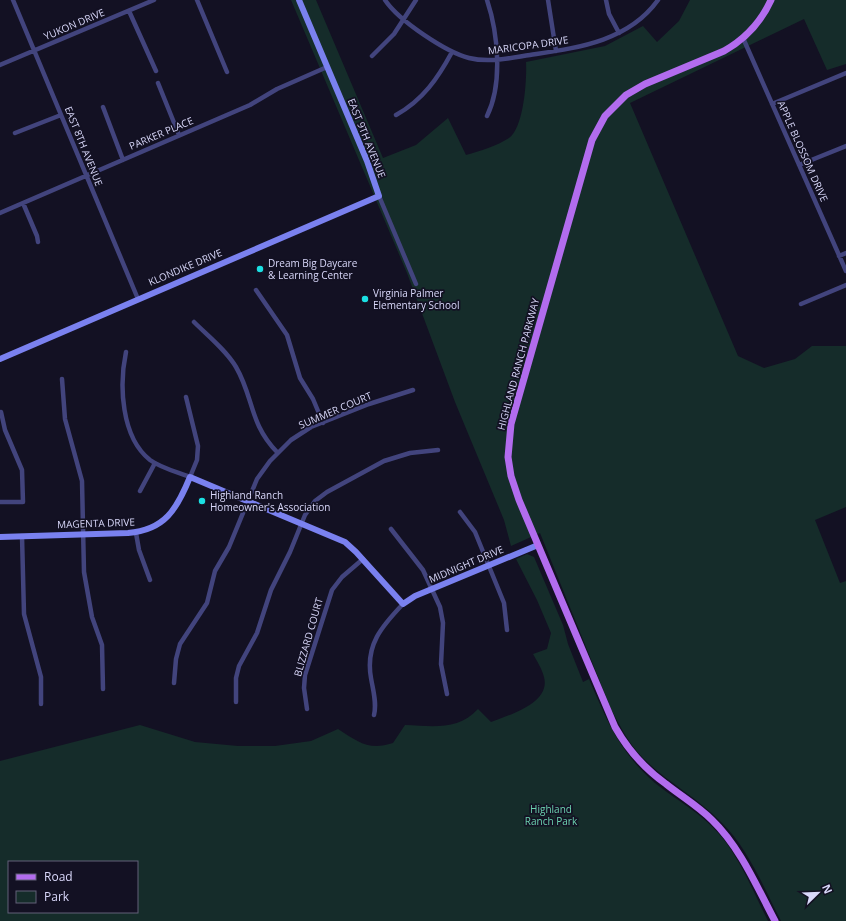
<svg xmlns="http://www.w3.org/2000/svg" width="846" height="921" viewBox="0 0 846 921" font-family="'Open Sans',sans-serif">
<rect width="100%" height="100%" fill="#131123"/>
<!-- green -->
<path fill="#152c2a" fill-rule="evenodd" d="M291 0H316L383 158 416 145 448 118 466 155C480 151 497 146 509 138 524 128 527 79 526 62L605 46 643 26 657 42 679 21 690 0H846V64L827 70 804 19 630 103 738 356 764 368 795 359 812 346H846V507L815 520 840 583 846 581V921H781C764 888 748 848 721 822 698 798 667 782 643 758 629 744 620 726 611 709L540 533 511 546 504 520 455 402 407 273Z
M527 554 534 557 563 625 568 644 583 682 589 679C607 721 620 753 655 783 676 800 701 813 719 834 739 856 755 895 768 921H0V761L140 725 195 742 238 746H275L311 741 338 729C358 742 369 751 393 743L405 725C432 726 458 731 478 709L491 722C509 715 551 703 544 677 542 669 537 661 533 654L547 649 551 633 537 600 516 559ZM9 862H137V912H9Z"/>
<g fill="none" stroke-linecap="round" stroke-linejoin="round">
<!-- street -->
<path stroke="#42447d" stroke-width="4.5" d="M13 0 138 299
M197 0 227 72
M385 0C399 21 446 52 469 58 489 63 510 58 530 55 576 48 628 42 658 0
M487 0C498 33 503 84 487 116
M548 0 556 51
M606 0 609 14 619 33
M129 11 156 71
M743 38 846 271
M372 56 394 34 416 0
M0 65 154 0
M158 83 179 135
M772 104 846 73
M103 107 123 160
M396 115C423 100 438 78 452 52
M15 133 61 115
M799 165 846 146
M379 196 416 284
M23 203 37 236 38 242
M0 213 250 105 277 89 327 67
M839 256 846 253
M256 290 287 335 300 378 313 399 323 423
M801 304 846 285
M194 322C208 336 226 350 236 367 254 398 249 423 277 452
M126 352C119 385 121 437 150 460 161 468 177 472 190 477L197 460 198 446 186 397
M62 379 65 419 82 481 84 572 92 617 102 645 103 689
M140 491 155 463
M0 502H23L22 470 5 430 1 412
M460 512 475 532 504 603 507 630
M391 529 423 570 440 607 443 623 441 664 447 694
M136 533 139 550 150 580
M22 536 24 614 41 677V704
M174 683 176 659 180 644 207 603 215 571 229 547 257 479 270 461 291 440 311 427 369 404 413 390
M236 702V678L239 666 257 633 271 590 290 552 305 515 315 501 327 492 384 461 410 453 438 450
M307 709 304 688 305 675 332 590 342 577 363 559
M374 715C377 703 373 690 371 678 365 645 382 626 403 604"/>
<!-- secondary -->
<path stroke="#7a81ef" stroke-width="6" d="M0 359 379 196 367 161 299 0
M0 537 128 533C165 530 177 509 190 477L345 542 356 552 403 604 415 596 538 545"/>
<!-- primary -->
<path stroke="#b26cee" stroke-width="7" d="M771 0C761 22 745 39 724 51L645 84 626 95 605 116 592 140 511 424 508 457 511 476 519 500 615 727C628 750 645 769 666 784 681 796 698 806 712 820 740 847 757 887 775 921"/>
</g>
<!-- markers -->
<g fill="#1be0e3" stroke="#131123" stroke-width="1.5">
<circle cx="260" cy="269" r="4"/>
<circle cx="365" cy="299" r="4"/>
<circle cx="202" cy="501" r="4"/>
</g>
<g text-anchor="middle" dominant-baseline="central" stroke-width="3.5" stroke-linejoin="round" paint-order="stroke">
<!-- street labels -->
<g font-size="10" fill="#d9d8fa" stroke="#131123">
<text transform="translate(74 24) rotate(-23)">YUKON DRIVE</text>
<text transform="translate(528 45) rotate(-8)">MARICOPA DRIVE</text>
<text transform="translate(161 133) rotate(-23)">PARKER PLACE</text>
<text transform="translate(367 138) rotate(68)">EAST 9TH AVENUE</text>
<text transform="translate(84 146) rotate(68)">EAST 8TH AVENUE</text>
<text transform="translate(803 151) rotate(66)">APPLE BLOSSOM DRIVE</text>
<text transform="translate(185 267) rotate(-23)">KLONDIKE DRIVE</text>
<text transform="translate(518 364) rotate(-75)">HIGHLAND RANCH PARKWAY</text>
<text transform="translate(335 410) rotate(-23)">SUMMER COURT</text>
<text transform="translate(96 523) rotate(-2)">MAGENTA DRIVE</text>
<text transform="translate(466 564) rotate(-23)">MIDNIGHT DRIVE</text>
<text transform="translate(308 637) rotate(-74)">BLIZZARD COURT</text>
</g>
<!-- poi labels -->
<g font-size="10" fill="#d9d8fa" stroke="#131123" text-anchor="start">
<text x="268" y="263">Dream Big Daycare<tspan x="268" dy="12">&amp; Learning Center</tspan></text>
<text x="373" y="293">Virginia Palmer<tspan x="373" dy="12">Elementary School</tspan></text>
<text x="210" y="495">Highland Ranch<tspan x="210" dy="12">Homeowner's Association</tspan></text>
</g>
<!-- park labels -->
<g font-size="10" fill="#6cd2b0" stroke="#131123">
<text x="551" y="809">Highland<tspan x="551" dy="12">Ranch Park</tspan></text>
</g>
</g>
<!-- legend -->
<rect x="8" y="861" width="130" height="52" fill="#131123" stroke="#626179"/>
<rect x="16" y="874" width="20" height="6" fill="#b26cee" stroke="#626179"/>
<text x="44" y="881" font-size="12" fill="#d9d8fa">Road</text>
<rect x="16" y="891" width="20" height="12" fill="#152c2a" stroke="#626179"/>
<text x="44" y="901" font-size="12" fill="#d9d8fa">Park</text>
<!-- north arrow -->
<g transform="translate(818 893) rotate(67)" stroke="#131123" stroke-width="3" paint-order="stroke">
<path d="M0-3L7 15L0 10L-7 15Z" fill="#d9d8fa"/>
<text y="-6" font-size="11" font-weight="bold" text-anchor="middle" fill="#d9d8fa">N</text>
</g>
</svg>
